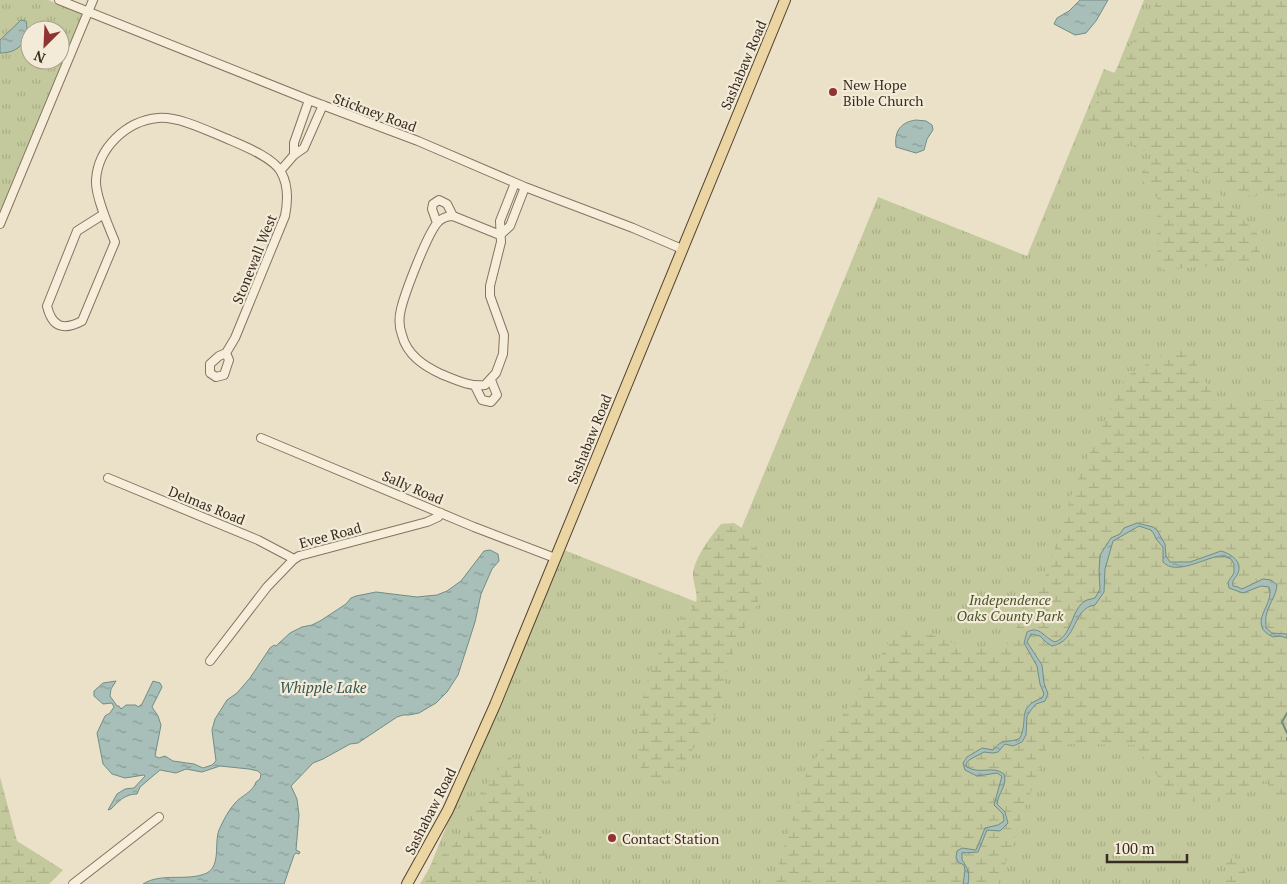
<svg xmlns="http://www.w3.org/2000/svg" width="1287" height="884" viewBox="0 0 1287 884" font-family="'PT Serif',serif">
<defs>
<pattern id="grass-tufts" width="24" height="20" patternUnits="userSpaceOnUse" patternTransform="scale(1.25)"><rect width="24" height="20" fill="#c3c99c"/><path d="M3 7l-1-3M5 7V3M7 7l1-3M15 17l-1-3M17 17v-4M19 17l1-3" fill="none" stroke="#a8ad86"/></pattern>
<pattern id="wetland-marsh" width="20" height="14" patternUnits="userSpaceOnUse" patternTransform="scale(1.25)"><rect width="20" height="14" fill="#c3c99c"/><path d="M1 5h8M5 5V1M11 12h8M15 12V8" fill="none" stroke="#a8ad86"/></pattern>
<pattern id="water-ripples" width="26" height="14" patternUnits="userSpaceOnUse" patternTransform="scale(1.25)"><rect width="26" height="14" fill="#a8bfb9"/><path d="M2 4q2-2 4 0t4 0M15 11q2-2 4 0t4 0" fill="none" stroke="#8a9b96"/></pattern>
</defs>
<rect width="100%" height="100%" fill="#ebe1c8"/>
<!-- grass -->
<path fill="url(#grass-tufts)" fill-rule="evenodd" d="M0 0H48L83 14 0 215ZM30 30H60V60H30Z
M1144 0H1287V884H423L559 548 709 607 878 197 1027 256 1104 69 1115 73Z"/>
<!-- wetland -->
<path fill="url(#wetland-marsh)" d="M1158 0H1287V193L1250 196 1156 156 1219 193 1260 237 1259 262 1158 270 1157 217 1163 205 1139 177 1154 155 1083 125Z
M1185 342 1217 404 1287 399V809L1265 780 1236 801 1177 802 1134 745 1072 744 1047 747 998 884H773L807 772 901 623 964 647 1004 650 1047 573 1073 490 1125 377Z
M734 523 748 532 756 546 762 561 763 587 757 605 737 642 728 666 720 705 710 725 670 782 650 778 637 763C636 728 643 680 661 649 666 639 673 628 680 620 684 616 691 612 694 607 700 598 694 587 693 577 692 561 711 536 721 524Z
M510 756 520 763 525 791 528 800 536 812V824L541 833 545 855 541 872 536 884H420L434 860 447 852 466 831 474 817 475 802 484 788Z
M0 777 17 841 63 870 49 884H0Z
M1227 850 1239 862 1253 884H1224L1227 873 1222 860Z"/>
<!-- water -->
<path fill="url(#water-ripples)" stroke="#708d86" d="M1080 0H1108L1096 21 1086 33 1075 35 1054 24 1057 18 1069 11Z
M21 20 26 21C30 40 20 53 0 53V40Z
M916 120 926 121 932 125 933 130 927 139 924 150 916 153 896 147C894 131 901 122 916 120Z
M1137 523 1153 527 1157 530 1165 544 1166 556 1170 562H1190L1221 551C1232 554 1244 563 1237 575 1234 580 1232 580 1233 586L1238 587 1242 589 1263 579 1271 580 1277 585C1276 596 1270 602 1267 612 1265 618 1266 623 1266 628L1272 633 1287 634V638L1280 636 1273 637C1245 624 1276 604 1269 587L1261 586 1243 593 1229 588 1228 582 1234 573V564L1231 559C1228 558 1224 556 1220 556 1204 558 1176 576 1163 562V547L1156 539 1154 534 1151 530 1139 526 1113 541 1105 569 1104 592 1095 605C1072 608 1078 641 1052 646L1047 643 1040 636 1031 634 1027 642 1042 665 1044 683 1048 694 1045 701 1036 704 1031 710 1027 716 1026 735 1022 742 1013 746 1005 744 998 752 993 753 984 752 969 760 966 764 967 767C980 775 993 765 1004 774 1008 785 998 793 997 804L1005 812 1008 823 1000 831 987 830 978 852 962 853V860C968 868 970 874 968 884H963L965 871 964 865 958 862 956 857 957 851 962 848 976 850 985 828 998 825 1004 821 1003 814 994 805 1002 776 997 773 977 776 965 770 963 763 967 757 982 748 993 750C1003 737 1009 744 1020 738 1029 718 1016 708 1042 698L1044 694 1040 684 1037 666 1024 643 1027 632C1040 625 1044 638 1055 642 1074 635 1070 608 1087 600 1090 599 1092 599 1095 598L1100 589 1099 571 1100 555 1111 538 1120 534 1124 528Z
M490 550 498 554 499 561 492 569 481 594 475 622 458 675 447 692 436 703 419 713 409 715H403L397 717 358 743 350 744 323 759 313 763 291 786 297 799 299 815 296 850 300 852 299 854 296 853 294 855 284 884H143C162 872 187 882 207 873 221 865 214 843 219 830 223 821 228 811 235 803 241 796 253 792 256 782L260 779 261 774 258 771 249 769 220 766 202 772 186 769 176 773 160 770 140 787 137 794C125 794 119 801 111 809L108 810 117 794 125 789 134 788 145 776 144 775 125 778 112 774 103 764 97 733 105 716 110 713 114 707 112 703 103 704 94 696V691L103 683 116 681 111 689 110 696 117 706H119L121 709 126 705H136L138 707 142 704 153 681 160 683 162 687 152 707 158 716 161 725 155 756 159 758 165 756 173 761 194 764 203 768 212 765 216 761 212 730 215 719 227 700 237 693 250 678 270 648 274 645 276 646 290 633 302 627 312 625 320 621 346 604 351 598 356 596 376 592 417 597 437 595 447 591 461 581 484 551Z"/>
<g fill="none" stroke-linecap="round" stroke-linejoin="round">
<!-- stream -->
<path stroke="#708d86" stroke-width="2" d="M1287 713 1282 722 1287 733
M1287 738V740"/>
<!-- minor casing -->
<g stroke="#86735e" stroke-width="10">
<path id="minor" d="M59 0 309 100 418 141 525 187 633 228 682 249
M294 155V143L309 100
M281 170 294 155 304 148 323 105
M104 214 77 231 47 306C52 327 63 331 82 321L115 242C109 227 95 196 96 180 98 148 126 121 158 118 179 116 210 132 230 140 244 146 274 158 281 172 289 186 288 201 285 216L235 338 226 353
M437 223 432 209 433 204 439 200 447 204 453 216
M0 224 93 0
M500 235 453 216C447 216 444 217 439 221 428 231 405 293 401 309 399 317 399 327 402 335 407 355 424 366 441 374 456 380 470 387 485 385L496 373 503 354 504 335 490 296V286L501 242 500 221 515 183
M500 235 510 226 525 187
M226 353 229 360 224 375 216 377 210 373V364L219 356Z
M475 386 482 400 491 402 497 395 491 380
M261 438 474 527 555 558
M108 478 258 540 294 559
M210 661 267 587 293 560 299 556 427 522 438 517 441 513
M73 884 159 817"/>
</g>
<!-- major casing -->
<g stroke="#544232" stroke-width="12">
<path id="major" d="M407 884 448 810 495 705 785 0"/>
</g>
<!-- minor -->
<use href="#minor" stroke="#f6eedb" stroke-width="8"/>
<!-- major -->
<use href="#major" stroke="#ebd5a3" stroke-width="10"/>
</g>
<!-- markers -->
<g fill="#903333" stroke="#f3ebd7" stroke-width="2">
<circle cx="833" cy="92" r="5"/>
<circle cx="612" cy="838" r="5"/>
</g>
<g text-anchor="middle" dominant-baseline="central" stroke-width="4.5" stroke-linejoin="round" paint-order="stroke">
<!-- street labels -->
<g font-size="14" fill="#372c21" stroke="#f3ebd7">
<text transform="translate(743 65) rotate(-67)">Sashabaw Road</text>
<text transform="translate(375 112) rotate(20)">Stickney Road</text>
<text transform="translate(254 259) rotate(-68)">Stonewall West</text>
<text transform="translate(589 439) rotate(-68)">Sashabaw Road</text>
<text transform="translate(413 487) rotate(23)">Sally Road</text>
<text transform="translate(207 505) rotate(22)">Delmas Road</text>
<text transform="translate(330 535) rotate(-15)">Evee Road</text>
<text transform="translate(430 811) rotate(-63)">Sashabaw Road</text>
</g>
<!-- poi labels -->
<g font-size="14" fill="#372c21" stroke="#f3ebd7" text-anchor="start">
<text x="843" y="84">New Hope<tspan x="843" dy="16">Bible Church</tspan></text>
<text x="622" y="838">Contact Station</text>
</g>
<!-- park labels -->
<g font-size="14" font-style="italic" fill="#485229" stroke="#f3ebd7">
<text x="1010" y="599">Independence<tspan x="1010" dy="16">Oaks County Park</tspan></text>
</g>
<!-- water labels -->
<g font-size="15" font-style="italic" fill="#315654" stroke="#f3ebd7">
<text x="323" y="687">Whipple Lake</text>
</g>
</g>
<!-- north arrow -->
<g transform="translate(45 45) rotate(204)"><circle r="24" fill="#f3ebd7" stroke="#a89f8e"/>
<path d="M0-4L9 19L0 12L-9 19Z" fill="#903333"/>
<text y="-8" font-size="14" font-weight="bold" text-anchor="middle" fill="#372c21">N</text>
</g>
<!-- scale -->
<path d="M1107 854v8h80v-8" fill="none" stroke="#372c21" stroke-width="2.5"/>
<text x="1114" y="854" font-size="15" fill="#372c21" stroke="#f3ebd7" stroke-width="4" paint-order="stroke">100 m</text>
</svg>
